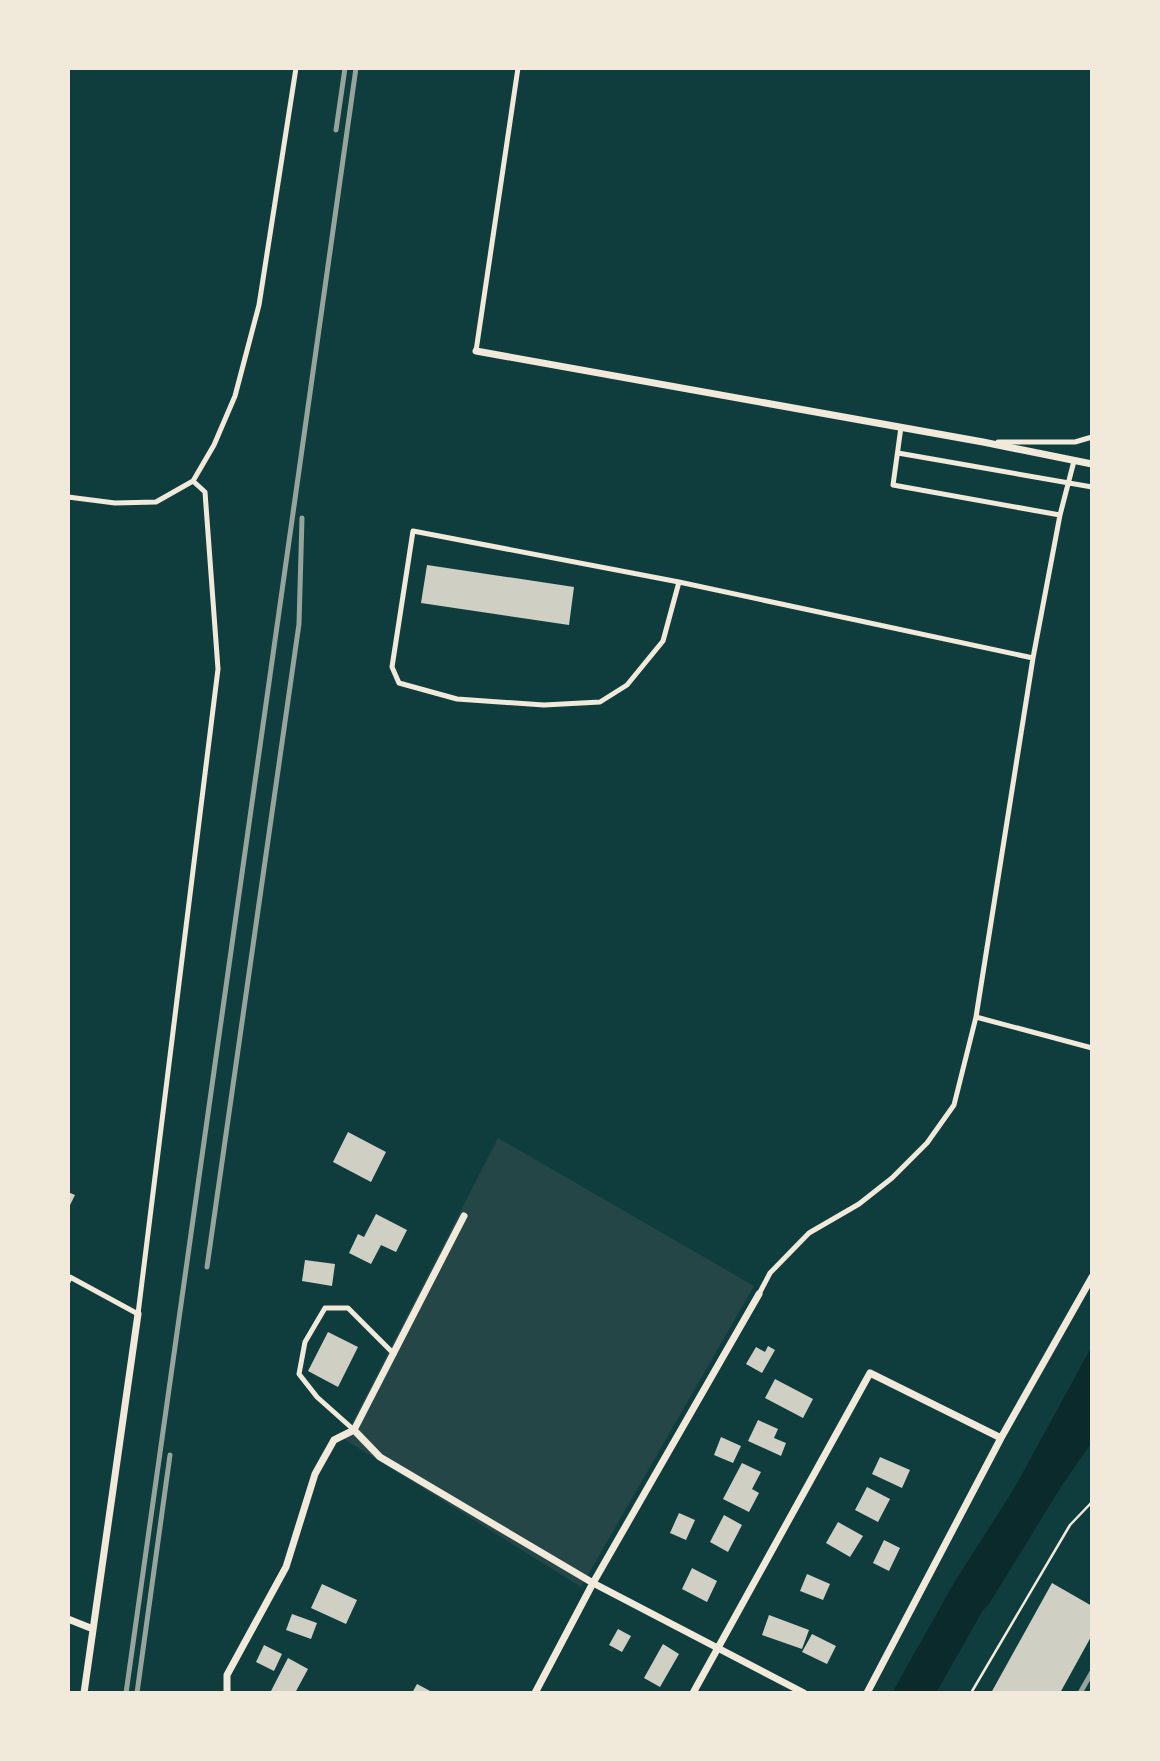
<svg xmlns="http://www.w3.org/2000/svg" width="1160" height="1761" viewBox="0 0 1160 1761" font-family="Inter,sans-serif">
<rect width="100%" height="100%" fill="#0f3d3e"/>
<!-- green -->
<path fill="#244646" d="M498 1138 754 1286 581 1587 344 1439Z"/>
<!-- water -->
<path fill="#0a2a2b" d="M1092 1346V1442L1064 1482 989 1604 983 1610 936 1693H892L954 1583 1015 1487Z"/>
<!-- building -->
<path fill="#cfcfc3" d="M427 565 574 587 569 625 421 603Z
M348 1132 386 1152 371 1182 333 1162Z
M68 1192 75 1195 68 1209Z
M376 1214 407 1230 396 1252 381 1245 371 1264 349 1253 358 1234 364 1237Z
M305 1260 335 1264 332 1286 302 1281Z
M328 1332 358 1347 338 1387 308 1371Z
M768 1346 775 1350 762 1373 746 1364 756 1347 765 1352Z
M775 1379 813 1399 803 1418 765 1398Z
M758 1420 778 1429 774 1438 786 1443 781 1456 748 1441Z
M721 1437 741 1446 733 1463 714 1455Z
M880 1457 910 1470 902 1488 872 1474Z
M742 1463 761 1472 752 1489 759 1493 749 1512 723 1499Z
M867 1487 890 1499 878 1522 855 1510Z
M679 1513 695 1520 686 1540 670 1533Z
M724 1515 742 1525 728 1552 710 1542Z
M838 1522 863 1536 850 1557 826 1543Z
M884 1540 900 1548 889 1571 873 1563Z
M692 1568 717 1581 707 1602 682 1589Z
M807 1574 830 1584 823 1600 800 1591Z
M1052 1583 1092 1606V1635L1060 1693H991Z
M322 1584 357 1600 346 1624 311 1608Z
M292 1614 317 1623 311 1639 286 1630Z
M769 1615 809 1630 802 1649 762 1635Z
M618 1629 631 1636 622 1652 609 1645Z
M812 1634 836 1646 827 1664 802 1652Z
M663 1644 679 1654 660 1687 644 1678Z
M264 1645 282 1654 274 1671 256 1662Z
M288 1658 308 1669 295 1693H275L271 1691Z
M417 1684 434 1693H412Z"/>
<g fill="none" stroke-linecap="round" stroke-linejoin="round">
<!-- path -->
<path stroke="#f1e9da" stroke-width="2.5" d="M971 1693 1070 1525 1092 1502"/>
<!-- service -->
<path stroke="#f1e9da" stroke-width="5" d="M476 351 518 68
M901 427 893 485 1060 515
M998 442H1075L1092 437
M898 453 1092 487
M68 497 115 503 156 502 193 481 214 445 235 396 259 305 296 68
M679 582 663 641 627 685 600 702 544 705 457 699 399 683 392 667 413 531 679 582 1033 658
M976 1017 1092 1048
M68 1282 70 1277 138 1314 218 669 205 492 193 481
M759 1294 770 1273 809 1233 859 1204 892 1178 927 1143 954 1105 976 1017 1033 658 1060 515 1074 461
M354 1430 317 1397 299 1374 305 1342 325 1308H348L394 1354"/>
<!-- minor -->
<path stroke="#f1e9da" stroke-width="7" d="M476 351 983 442 1092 464
M354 1430 380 1457 593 1583 804 1693
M68 1619 93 1629
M84 1693 138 1314
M227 1693V1675L286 1567 315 1474 334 1440 354 1430 464 1216
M535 1693 593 1583 759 1294
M693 1693 870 1373 1001 1438
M867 1693 1001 1438 1092 1277"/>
<!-- rail -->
<path stroke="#97a49c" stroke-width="5" d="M336 130 345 68
M207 1267 299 624 302 518
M126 1693 356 68
M137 1693 170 1455
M1080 1693 1092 1672"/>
</g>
<!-- border -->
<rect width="1160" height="1761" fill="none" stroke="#f1e9da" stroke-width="140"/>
</svg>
